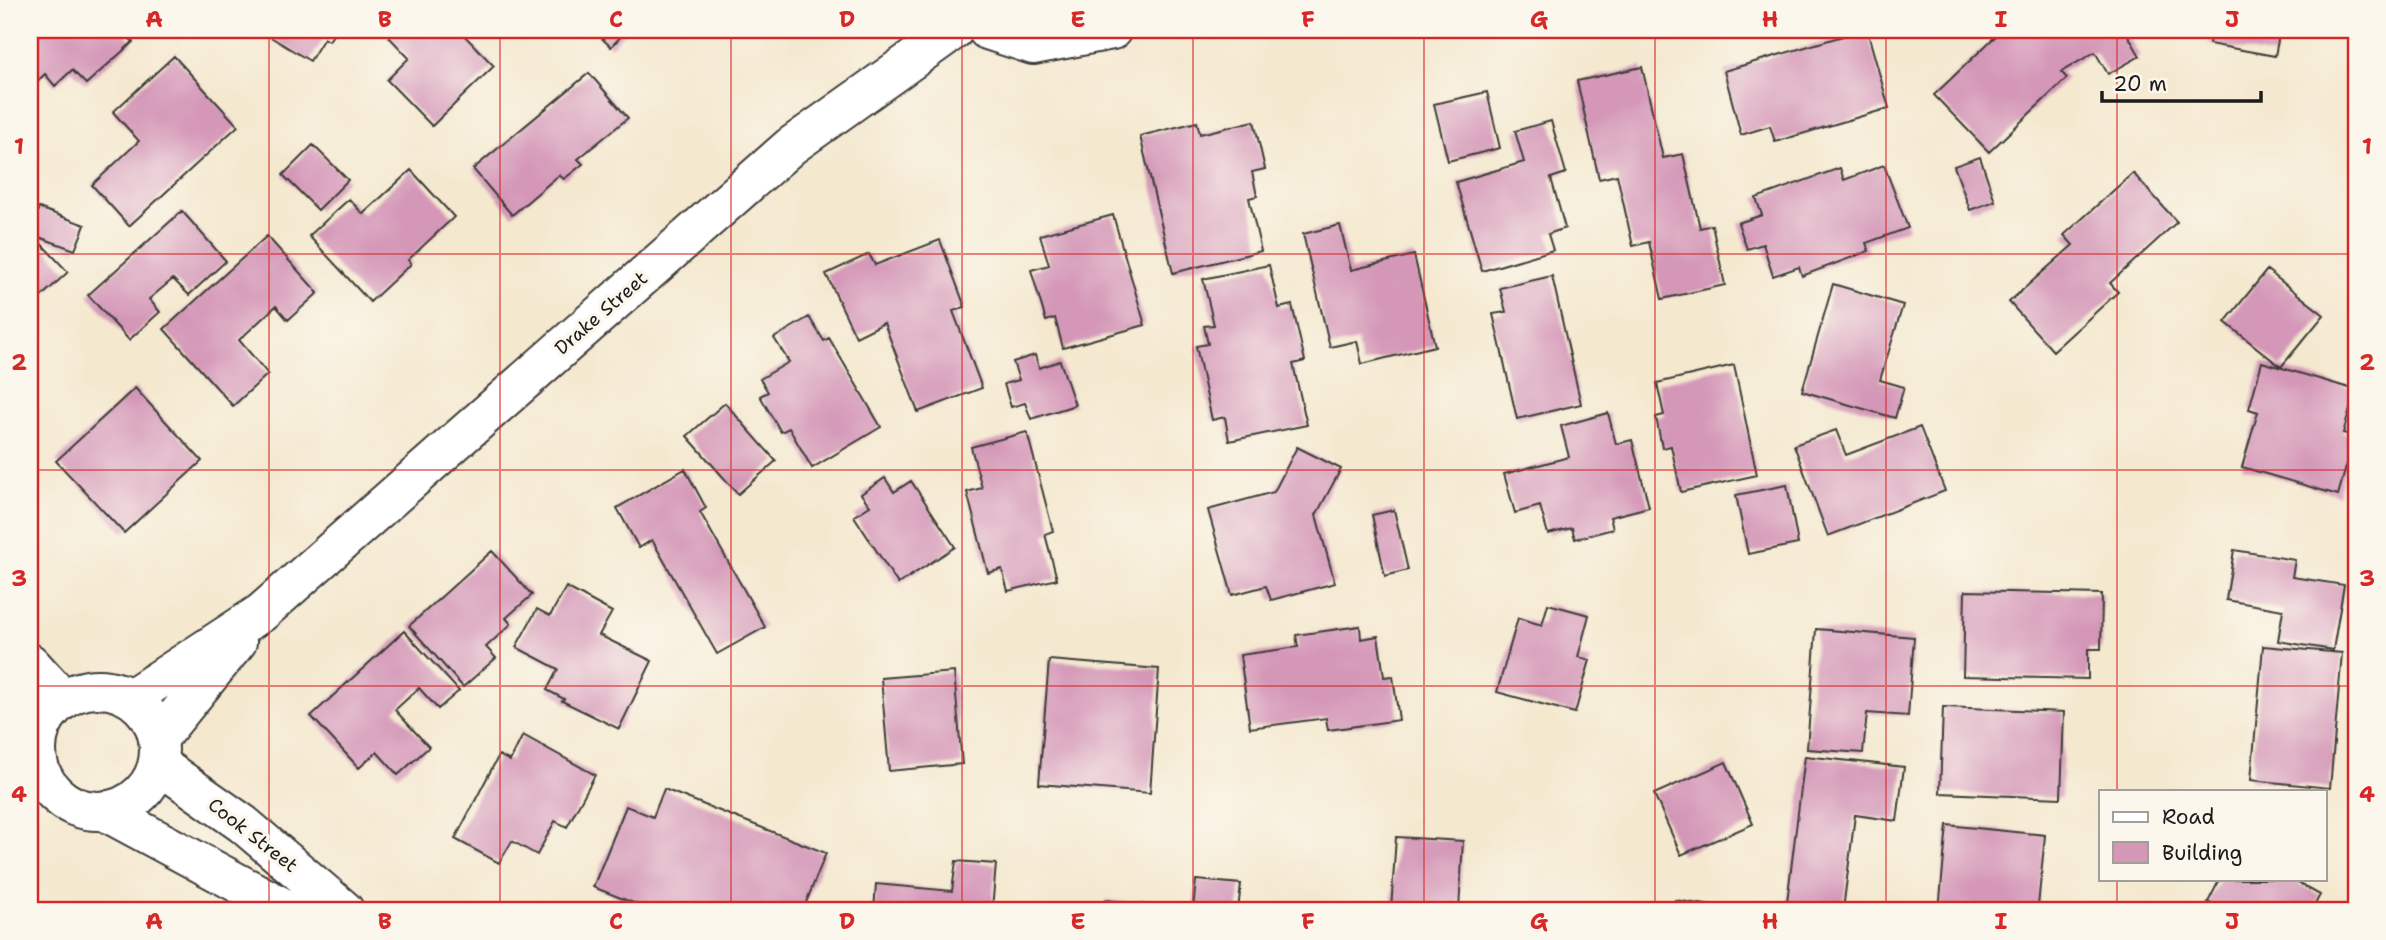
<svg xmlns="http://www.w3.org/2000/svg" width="2386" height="940" viewBox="0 0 2386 940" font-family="'Shantell Sans',sans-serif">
<rect width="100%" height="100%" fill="#fbf7ec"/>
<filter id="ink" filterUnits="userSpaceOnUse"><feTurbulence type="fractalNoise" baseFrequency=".0143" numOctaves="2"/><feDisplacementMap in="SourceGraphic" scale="14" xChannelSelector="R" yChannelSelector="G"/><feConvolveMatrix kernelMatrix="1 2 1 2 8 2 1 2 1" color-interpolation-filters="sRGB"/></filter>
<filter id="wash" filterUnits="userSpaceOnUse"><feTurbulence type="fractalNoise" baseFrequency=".00686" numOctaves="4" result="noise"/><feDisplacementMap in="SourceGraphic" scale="28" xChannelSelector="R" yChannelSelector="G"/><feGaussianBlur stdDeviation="1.57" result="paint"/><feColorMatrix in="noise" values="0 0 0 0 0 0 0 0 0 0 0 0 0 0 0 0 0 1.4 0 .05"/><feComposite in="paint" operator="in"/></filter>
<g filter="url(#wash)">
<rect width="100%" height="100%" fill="#f4e8cf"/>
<g id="blocks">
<!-- building -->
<path fill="#d497b8" d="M30 30H122L133 42 86 84 72 70 55 86 45 74 30 88Z
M266 30H336L329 41 324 38 310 61 264 33Z
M396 30H459L494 66 432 126 387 80 409 58 389 37Z
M593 30H627L611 47Z
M1863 30H1867L1889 108 1775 142 1770 126 1741 135 1724 71Z
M2002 30H2125L2140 56 2108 74 2095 52 2061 72 2067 78 1989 152 1934 95Z
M2211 30H2280L2275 56 2209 44Z
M174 56 238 126 129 226 92 185 139 141 113 112Z
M1642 67 1663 158 1683 154 1700 228 1712 225 1725 285 1662 299 1649 242 1633 246 1617 175 1599 179 1577 81Z
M589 73 628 118 578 159 583 164 564 179 559 175 512 215 473 169Z
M1487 92 1500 148 1448 161 1434 104Z
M1254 121 1265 169 1252 172 1257 196 1249 198 1261 251 1173 273 1140 136 1197 122 1200 134Z
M1551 121 1566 173 1551 178 1565 228 1548 234 1553 250 1482 271 1456 182 1524 162 1515 131Z
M313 145 348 180 318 210 283 175Z
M1980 157 1995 201 1970 210 1954 166Z
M1884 165 1908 228 1866 243 1869 251 1802 276 1799 267 1773 276 1763 244 1747 249 1738 223 1762 215 1756 198 1840 168 1844 180Z
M411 170 454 217 408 260 411 264 370 302 309 236 349 199 363 214Z
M2133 173 2177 222 2110 283 2118 292 2053 351 2009 302 2073 245 2064 235Z
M39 208 85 225 75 250 33 235 68 272 30 307V231Z
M182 211 226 261 189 295 173 279 149 299 160 312 129 340 88 295Z
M1113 215 1145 325 1063 348 1055 318 1046 321 1031 270 1049 265 1040 235Z
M1340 225 1351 270 1414 255 1435 346 1362 364 1357 341 1330 347 1303 234Z
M267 236 318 293 288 320 276 306 239 340 268 374 233 406 164 329Z
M940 240 965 307 953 311 982 388 918 412 884 323 856 337 826 274 869 254 875 265Z
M1269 265 1279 308 1292 305 1305 361 1293 364 1307 425 1229 441 1225 417 1212 420 1196 346 1208 344 1204 326 1214 325 1203 279Z
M2267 270 2324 315 2281 367 2225 322Z
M1552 276 1581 404 1517 419 1493 314 1506 312 1500 288Z
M1833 284 1903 305 1880 380 1904 387 1895 418 1802 391Z
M809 317 824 341 829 338 881 427 812 468 789 428 781 432 760 396 768 392 760 379 789 362 774 338Z
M1035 355 1039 368 1060 361 1075 405 1031 419 1025 403 1011 407 1004 384 1019 380 1013 362Z
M2262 362 2356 390 2343 433 2355 436 2338 495 2242 467 2258 412 2249 409Z
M1734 365 1757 475 1681 492 1671 446 1662 448 1656 417 1664 415 1657 383Z
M135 388 202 461 124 533 56 461Z
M725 403 776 461 738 494 687 436Z
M1608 413 1616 444 1632 440 1649 507 1610 517 1613 529 1575 539 1572 528 1548 534 1540 506 1515 513 1504 474 1569 457 1561 426Z
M1920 427 1945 491 1828 536 1794 445 1836 430 1846 455Z
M1027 432 1053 531 1045 534 1057 579 1008 591 1002 569 988 573 967 492 982 488 971 447Z
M1297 447 1341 469 1316 515 1335 583 1271 600 1266 586 1232 595 1208 510 1274 492Z
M685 469 706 508 700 512 765 627 717 654 652 540 639 548 617 508Z
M885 478 894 492 911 481 955 547 898 584 854 516 870 506 861 494Z
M1787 485 1798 544 1748 554 1736 495Z
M1394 510 1408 570 1385 576 1372 515Z
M2234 550 2295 560 2292 577 2344 585 2333 650 2278 641 2283 610 2226 600Z
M492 551 532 595 506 618 511 624 486 647 496 658 463 687 409 626Z
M566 587 612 612 599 635 652 661 619 729 562 701 564 699 547 690 558 669 516 647 537 609 550 616Z
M1965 591 2102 594 2101 649H2088V679L1963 676Z
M1548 604 1589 615 1578 657 1590 660 1575 713 1497 692 1518 618 1542 625Z
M1360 626 1361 639 1378 636 1384 677 1393 676 1399 720 1328 730 1326 718 1250 728 1240 655 1298 647 1296 635Z
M1816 629 1914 637 1908 716 1867 713 1863 753 1807 749Z
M404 631 459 691 438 709 419 688 395 710 429 747 398 775 377 752 359 768 311 716Z
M2263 646 2342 653 2330 788 2251 780Z
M1049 660 1159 669 1150 793 1039 784Z
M954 672 962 764 889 771 881 678Z
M1943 707 2064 712 2061 798 1940 793Z
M523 735 595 775 567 827 555 821 537 855 512 841 499 863 455 839 499 755 510 761Z
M1805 756 1904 767 1897 821 1855 815 1843 910H1786Z
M1726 762 1753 824 1681 855 1654 794Z
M664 789 826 853 803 910H651L593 887 626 806 653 817Z
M1947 825 2045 835 2038 906 2027 905V910H1939Z
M1396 837 1463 841 1459 910H1391Z
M956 861 996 864 992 910H874L876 884 952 891Z
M2220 879H2291L2320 895 2312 910H2222L2208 902Z
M1196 880 1241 884 1238 910H1193Z
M1106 900 1161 907V910H1105Z
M1675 900 1731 909V910H1673Z"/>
</g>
</g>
<g filter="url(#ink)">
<use href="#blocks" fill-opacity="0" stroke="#3c3b37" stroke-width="2"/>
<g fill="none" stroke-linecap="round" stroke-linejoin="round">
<!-- minor casing -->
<g stroke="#3c3b37" stroke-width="42">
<path id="minor" d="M987 30 1033 45 1112 30
M131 698 261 613 791 146 954 30
M158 739 237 642"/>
</g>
<!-- major casing -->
<g stroke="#3c3b37" stroke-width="42">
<path id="major" d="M30 663 64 700
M37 750a61 61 0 1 1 122 0a61 61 0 1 1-122 0Z
M158 764 243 824 344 910
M106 812 288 910"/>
</g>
<!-- minor -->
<use href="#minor" stroke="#fff" stroke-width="38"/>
<!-- major -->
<use href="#major" stroke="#fff" stroke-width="38"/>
</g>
</g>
<!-- grid -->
<path fill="none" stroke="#d62828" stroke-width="2" stroke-opacity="0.55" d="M269 30V910M500 30V910M731 30V910M962 30V910M1193 30V910M1424 30V910M1655 30V910M1886 30V910M2117 30V791M30 254H2356M30 470H2356M30 686H2356M2117 879V910"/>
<g text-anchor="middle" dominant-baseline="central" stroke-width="7" stroke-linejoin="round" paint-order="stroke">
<!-- street labels -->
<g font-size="19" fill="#1c1c1c" stroke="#fbf7ec">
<text transform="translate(601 313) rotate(-41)">Drake Street</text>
<text transform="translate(253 835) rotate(38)">Cook Street</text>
</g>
</g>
<!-- margin -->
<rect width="2386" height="940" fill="none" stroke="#fbf7ec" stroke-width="77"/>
<!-- legend -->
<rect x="2099" y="790" width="228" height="91" fill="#fbf7ec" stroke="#a29f99" stroke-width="2"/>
<rect x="2113" y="812" width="35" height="10" fill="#ffffff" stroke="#a29f99" stroke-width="2"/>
<text x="2162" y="824" font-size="21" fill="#1c1c1c">Road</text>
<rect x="2113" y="842" width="35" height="21" fill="#d497b8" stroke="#a29f99" stroke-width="2"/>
<text x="2162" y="860" font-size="21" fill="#1c1c1c">Building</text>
<!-- scale -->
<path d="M2102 91v10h159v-10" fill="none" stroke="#1c1c1c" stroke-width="3.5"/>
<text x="2113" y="91" font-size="21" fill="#1c1c1c" stroke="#fbf7ec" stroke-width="5" paint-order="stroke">20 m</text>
<rect x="38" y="38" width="2310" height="864" fill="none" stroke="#d62828" stroke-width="2.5"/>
<g font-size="23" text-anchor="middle" font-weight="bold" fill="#d62828">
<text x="154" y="27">A</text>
<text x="385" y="27">B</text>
<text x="616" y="27">C</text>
<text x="847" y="27">D</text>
<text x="1078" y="27">E</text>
<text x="1308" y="27">F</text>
<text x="1539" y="27">G</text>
<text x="1770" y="27">H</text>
<text x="2001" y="27">I</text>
<text x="2232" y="27">J</text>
<text x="19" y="154">1</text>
<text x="2367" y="154">1</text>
<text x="19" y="370">2</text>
<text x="2367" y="370">2</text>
<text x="19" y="586">3</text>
<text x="2367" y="586">3</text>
<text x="19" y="802">4</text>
<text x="2367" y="802">4</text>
<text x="154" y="929">A</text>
<text x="385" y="929">B</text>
<text x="616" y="929">C</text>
<text x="847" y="929">D</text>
<text x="1078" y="929">E</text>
<text x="1308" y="929">F</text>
<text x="1539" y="929">G</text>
<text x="1770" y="929">H</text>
<text x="2001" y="929">I</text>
<text x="2232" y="929">J</text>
</g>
</svg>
